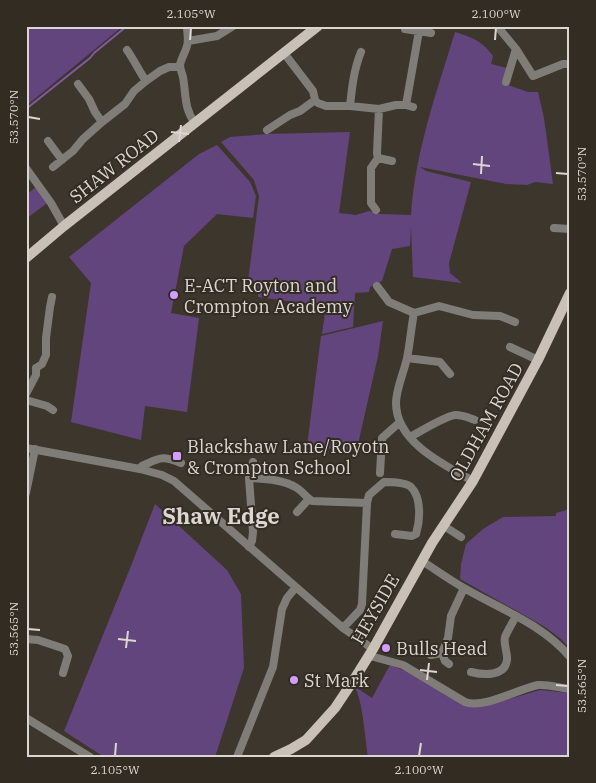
<svg xmlns="http://www.w3.org/2000/svg" width="596" height="783" viewBox="0 0 596 783" font-family="'IBM Plex Serif',serif">
<rect width="100%" height="100%" fill="#3d362d"/>
<!-- green -->
<path fill="#63457d" d="M27 26H123L26 106V30Z
M455 32C473 38 481 40 493 56L491 64 507 68 502 83 528 92H538L544 118 553 184 535 182 527 185 506 184 420 167 426 171 471 182 449 263 450 273 462 283 413 277 411 226 410 246 392 249 382 281 370 287 369 292 355 293 353 327 322 334 325 313 319 305 258 297V292L247 289 259 196 254 180 221 142 230 137 267 134 350 132 339 213 356 215 369 211 380 214 411 215C415 152 437 91 455 32Z
M217 145 250 182 256 196 253 218 217 214 184 246 171 313 199 318 187 412 145 406 141 440 71 422 91 283 69 257 199 154Z
M36 187 47 203 26 219V195Z
M383 321 378 356 358 444 354 451 307 446 321 336Z
M155 504 227 570 241 594 244 668 215 757H104L64 731 131 566Z
M570 509V649L561 639 545 627 460 579 461 564 466 544 483 529 503 517 556 516V513Z
M390 665 405 671 455 699 490 705 540 690 570 693V757H368C365 740 363 699 354 686L372 698Z"/>
<g fill="none" stroke-linecap="round" stroke-linejoin="round">
<!-- stream -->
<path stroke="#8258a5" stroke-width="2" d="M26 109 90 58 94 53 127 26"/>
<!-- minor -->
<path stroke="#807d78" stroke-width="8" d="M187 26C187 33 189 40 187 46 185 53 181 59 180 65 180 69 182 73 183 77 186 94 184 109 195 123
M497 26 516 49 533 76 563 64H570
M405 29 431 33
M188 41 217 36 233 26
M127 50C134 60 139 71 146 81
M284 53 313 91 315 100 318 103 326 106H350L379 109 396 105H406L413 107
M506 82 516 49
M78 84 89 99 95 112 102 122
M406 105 419 31
M350 106C352 87 354 69 361 52
M267 130 290 115 300 111 315 100
M48 141 62 160
M378 158 392 161
M53 167 73 151 83 139 102 122 125 104 134 91 146 81 160 71 169 67H180
M26 168 51 203 64 226
M376 210 371 203V168L378 158 377 153 379 109
M554 228 570 229
M377 286 389 302 414 313
M510 347 538 360
M407 358 440 362 450 374
M36 368 42 364 46 355V338L50 307 52 297
M26 394 36 375V368
M26 400 47 406 53 410
M410 437C420 432 446 415 456 415 463 415 469 418 475 420
M26 448 140 469 162 475 174 481 343 628 373 649
M253 462 249 478C264 479 283 479 297 488 303 492 306 497 312 501L367 503
M140 469 142 466C160 458 161 455 181 463
M380 473 382 438 400 422
M473 481C444 465 396 442 396 403 396 389 404 372 407 358 410 344 411 328 414 313L439 306 473 315 500 316 515 322
M26 493 35 449
M297 512 309 499
M444 526 461 537
M249 547 252 541 253 532 249 478
M422 561C436 570 450 580 464 588 500 609 542 624 570 657
M343 628 360 610 362 604 367 503 369 495 384 482C392 482 405 482 411 487 422 498 420 521 416 534L412 536 395 534
M26 639 38 640 65 649 68 656 63 673
M442 653 445 661 449 664
M369 654 374 657 403 665 465 702C484 709 518 689 538 685 548 684 560 688 570 689
M431 655 442 653 448 638 451 616 464 588
M471 672C483 675 505 677 507 660 508 653 503 644 505 637 508 630 513 622 516 616
M26 718 90 757
M237 757 273 667 282 609 287 598 296 587"/>
<!-- major -->
<path stroke="#c9c1b8" stroke-width="10" d="M26 258 64 226 318 26
M274 757 291 749 306 740 335 708 353 681 373 649 432 543 473 481 538 360 570 293"/>
</g>
<!-- ticks -->
<path fill="none" stroke="#dbd6d1" stroke-width="2" d="M190 40 191 28M495 40 496 28M28 117 40 119M171 132 189 134M179 142 181 125M473 164 490 166M556 173 568 174M481 174 482 156M28 629 40 630M118 639 136 641M126 648 128 631M420 670 437 672M427 680 429 663M556 685 568 686M115 756 116 743M419 756 421 743"/>
<!-- markers -->
<g fill="#d19dfe" stroke="#332c23" stroke-width="2">
<circle cx="174" cy="295" r="5"/>
<rect x="172" y="451" width="10" height="10" rx="2.5"/>
<circle cx="386" cy="648" r="5"/>
<circle cx="294" cy="680" r="5"/>
</g>
<g text-anchor="middle" dominant-baseline="central" stroke-width="4" stroke-linejoin="round" paint-order="stroke">
<!-- street labels -->
<g font-size="18" fill="#dbd6d1" stroke="#332c23">
<text transform="translate(114 166) rotate(-38)">SHAW ROAD</text>
<text transform="translate(486 422) rotate(-61)">OLDHAM ROAD</text>
<text transform="translate(375 609) rotate(-60)">HEYSIDE</text>
</g>
<!-- poi labels -->
<g font-size="18" fill="#dbd6d1" stroke="#332c23" text-anchor="start">
<text x="184" y="285">E-ACT Royton and<tspan x="184" dy="21">Crompton Academy</tspan></text>
<text x="187" y="446">Blackshaw Lane/Royotn<tspan x="187" dy="21">&amp; Crompton School</tspan></text>
<text x="396" y="648">Bulls Head</text>
<text x="304" y="680">St Mark</text>
</g>
<!-- district labels -->
<g font-size="22" font-weight="bold" fill="#dbd6d1" stroke="#332c23">
<text x="221" y="515">Shaw Edge</text>
</g>
</g>
<!-- border -->
<rect width="596" height="783" fill="none" stroke="#332c23" stroke-width="55"/>
<rect x="28" y="28" width="540" height="728" fill="none" stroke="#dbd6d1" stroke-width="2"/>
<g font-size="12" text-anchor="middle" fill="#dbd6d1">
<text x="191" y="18">2.105°W</text>
<text x="496" y="18">2.100°W</text>
<text transform="translate(14 117) rotate(-90)" y="4">53.570°N</text>
<text transform="translate(582 174) rotate(-90)" y="4">53.570°N</text>
<text transform="translate(14 629) rotate(-90)" y="4">53.565°N</text>
<text transform="translate(582 686) rotate(-90)" y="4">53.565°N</text>
<text x="115" y="774">2.105°W</text>
<text x="419" y="774">2.100°W</text>
</g>
</svg>
